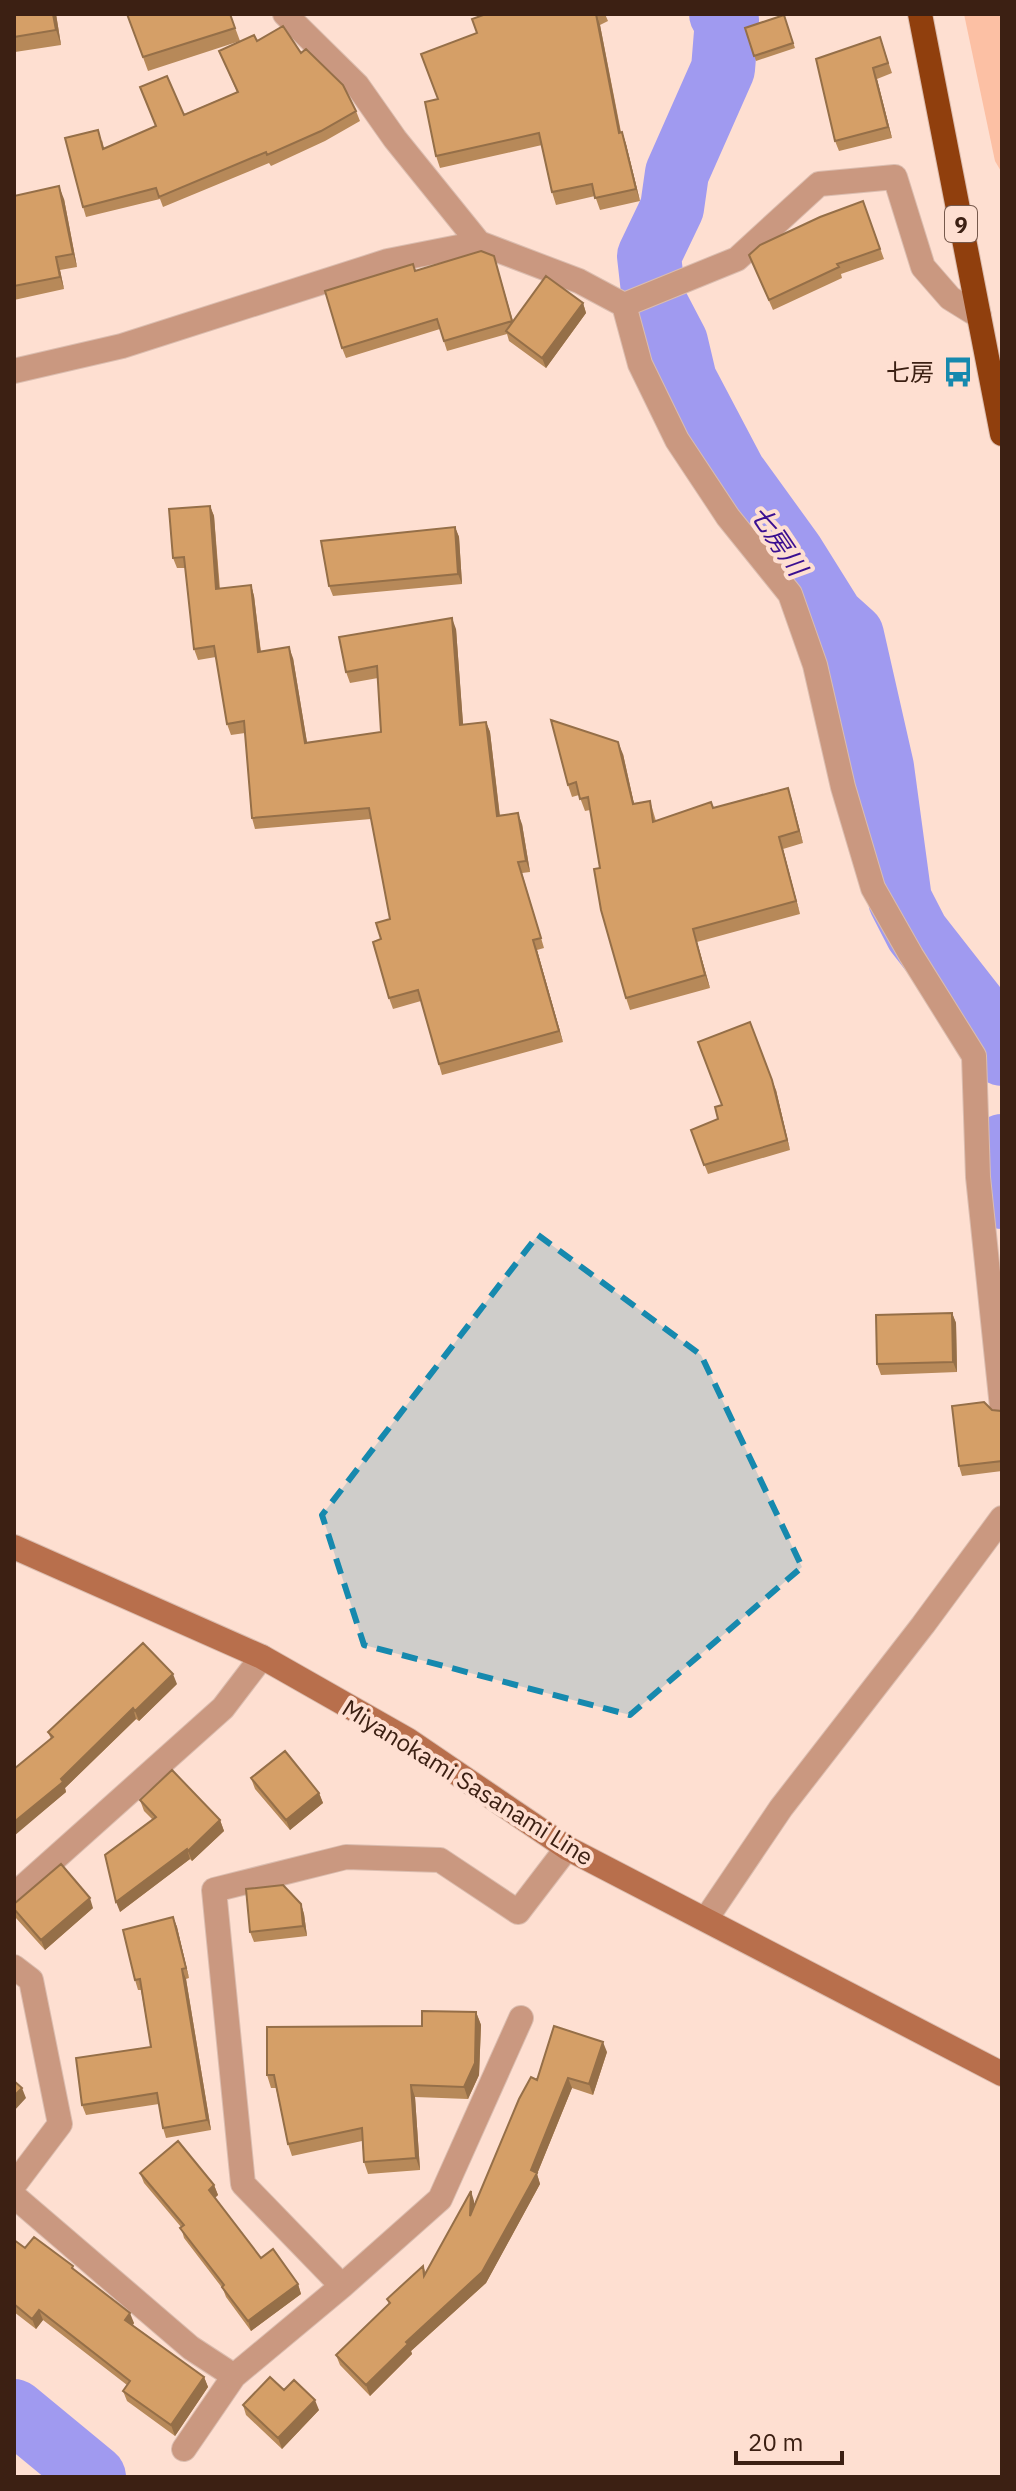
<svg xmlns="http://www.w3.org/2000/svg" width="1016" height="2491" viewBox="0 0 1016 2491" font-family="'IBM Plex Sans','Noto Sans JP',sans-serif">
<rect width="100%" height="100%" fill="#fedfd1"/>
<!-- green -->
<path fill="#fcc0a4" d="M964 14H1002V173L995 161Z"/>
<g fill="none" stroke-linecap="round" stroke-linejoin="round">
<!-- river -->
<path stroke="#a09af0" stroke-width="64" d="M721 14 727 20 723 69 677 173 672 208 649 256 654 300 676 342 685 380 734 473 792 553 832 617 852 635 882 767 900 900 917 933 982 1016 1002 1054
M1002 1146 999 1172 1002 1197
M14 2411 94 2477"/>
<!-- street casing -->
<g stroke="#dbbdaf" stroke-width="26">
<path id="street" d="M285 14 357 85 395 139 479 243
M624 305 737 259 819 184 895 177 923 267 950 298 979 316
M14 371 122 346 388 261 479 243 579 281 624 305 640 364 677 440 728 517 790 594 815 665 843 787 873 888 911 955 974 1056 978 1177 1002 1407
M14 1895 223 1708 262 1657
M706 1919 781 1808 923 1625 1002 1518
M14 1967 31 1980 60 2124 14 2185
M14 2196 191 2348 234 2376
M342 2286 440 2199 521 2018
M184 2449 234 2376 342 2286 243 2184 214 1890 346 1857 440 1860 518 1912 567 1848"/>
</g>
<!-- secondary casing -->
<g stroke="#dbbdaf" stroke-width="26">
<path id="secondary" d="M14 1547 262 1657 408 1740 567 1848 1002 2074"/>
</g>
<!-- highway casing -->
<g stroke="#dbbdaf" stroke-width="26">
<path id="highway" d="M920 14 1002 434"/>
</g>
<!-- street -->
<use href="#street" stroke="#ca9880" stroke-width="24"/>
<!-- secondary -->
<use href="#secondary" stroke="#b86f4c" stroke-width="24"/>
<!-- highway -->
<use href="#highway" stroke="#903f0d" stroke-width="24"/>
</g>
<!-- wall -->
<path fill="#b78959" d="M14 14H56L61 45 15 52 14 49Z
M127 14H230L240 41 148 71Z
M486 14H605L608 21 600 25 621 132H622L626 144 640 201 600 210 595 196 556 205 552 192 542 145 440 168 436 156 438 99 477 33Z
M784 15 795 48 756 61 745 28Z
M880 37 892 73 877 79 892 138 839 151 835 141Z
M257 41 301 53 356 111 360 121 325 141 271 166 269 163 163 207 160 199 86 217 83 207 102 140 104 148 237 92 219 51Z
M14 196 64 199 77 267 60 270 64 289 14 300Z
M863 201 884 259 841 274 842 278 773 310 749 255Z
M494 256 513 321 583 303 586 313 546 368 509 341 507 334 447 351 440 329 346 358 342 348 415 271Z
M210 506 214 516 220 589 251 585 254 596 261 652 293 658 307 743 381 732 378 678 350 683 346 672 456 629 463 725 486 722 490 732 500 816 522 824 530 872 522 873 544 948 537 950 563 1042 442 1075 421 1001 393 1009 389 998 381 939 390 919 371 819 255 829 252 818 245 733 231 735 227 724 216 657 198 660 194 649 185 568H177L173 558Z
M455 527 459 537 462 584 333 596 329 586Z
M623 754 634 804 650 801 656 821 713 808 788 788 803 843 783 849 800 914 697 942 710 988 630 1010 626 998 600 868 590 810 585 811 579 795 572 797 568 785Z
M776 1090 790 1150 708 1174 691 1130 718 1119Z
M952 1313 956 1323 957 1372 881 1375 877 1364Z
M992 1410 1002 1415V1471L962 1476 959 1466Z
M177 1684 139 1721 136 1719 65 1788 66 1792 20 1830 51 1739 48 1732Z
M251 1778 319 1793 323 1803 290 1830 255 1789Z
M140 1800 220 1820 224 1831 192 1861 190 1859 120 1912 152 1819 144 1811Z
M14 1904 93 1908 45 1950 15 1917Z
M301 1904 304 1914 307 1936 254 1942 250 1932Z
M173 1917 177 1927 189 1978 186 1979 211 2130 166 2138 163 2128 159 2104 86 2115 82 2105 151 2047 141 1990H138L135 1980Z
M476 2012 481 2025 479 2075 468 2099 415 2097 420 2170 368 2174 364 2162 362 2141 292 2156 288 2144 276 2088H271L267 2075 422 2026Z
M607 2052 593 2095 572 2088 537 2174 540 2184 486 2283 411 2351 412 2354 370 2396 340 2365 336 2355 389 2304 387 2299 423 2266 426 2273 474 2201V2205L537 2080Z
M140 2173 214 2185 218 2195 215 2198 261 2258 298 2284 301 2294 251 2331 226 2297 223 2289 184 2238 181 2227 144 2183Z
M14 2240 25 2248 75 2270 134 2323 133 2325 204 2377 208 2387 175 2436 127 2401 123 2391 127 2385 43 2320 36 2329 14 2312Z
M284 2390 319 2410 282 2449 246 2415 243 2405Z"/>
<!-- shaded-wall -->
<path fill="#956f48" d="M53 14H56L61 45 56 30Z
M596 14 600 25 623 145 619 133Z
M873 68 877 79 892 138 888 127Z
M622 132 626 144 640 201 636 189Z
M59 186 64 199 77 267 73 254Z
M56 257 60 270 64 289 60 277Z
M583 303 586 313 546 368 542 358Z
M210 506 214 516 220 600 216 589Z
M455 527 459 537 462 584 458 574Z
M251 585 254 596 262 663 258 652Z
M452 618 456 629 464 736 460 725Z
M289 647 293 658 309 754 305 743Z
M486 722 490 732 501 827 497 816Z
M618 742 623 754 637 817 633 804Z
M788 788 792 800 803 843 799 831Z
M518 813 522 824 530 872 526 861Z
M779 837 783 849 800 914 796 901Z
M693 929 697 942 710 988 705 975Z
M533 940 537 950 563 1042 559 1031Z
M772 1080 776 1090 790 1150 787 1140Z
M952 1313 956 1323 957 1372 953 1362Z
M173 1674 177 1684 139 1721 135 1711Z
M133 1708 136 1719 65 1788 66 1792 14 1836V1822L61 1779Z
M319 1793 323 1803 290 1830 286 1820Z
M220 1820 224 1831 192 1861 188 1851Z
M187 1849 190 1859 120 1912 116 1902Z
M90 1898 93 1908 45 1950 41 1940Z
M301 1904 304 1914 307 1936 303 1926Z
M173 1917 177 1927 189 1978 186 1968Z
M182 1969 186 1979 211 2130 207 2120Z
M476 2012 481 2025 479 2075 468 2099 464 2087Z
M603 2042 607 2052 593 2095 589 2084Z
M568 2078 572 2088 537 2174 540 2184 486 2283 411 2351 412 2354 370 2396 366 2385 406 2342 531 2170Z
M411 2085 415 2097 420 2170 416 2158Z
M22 2088 26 2098 14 2111V2096Z
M214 2185 218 2195 212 2200 209 2190Z
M471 2191 474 2201V2226L470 2216Z
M298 2284 301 2294 251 2331 248 2321Z
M39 2310 43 2320 36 2329 32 2319Z
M130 2313 134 2323 129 2330 125 2320Z
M204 2377 208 2387 175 2436 171 2425Z
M315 2400 319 2410 282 2449 278 2438Z"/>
<!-- building -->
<path fill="#d59f67" stroke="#956f48" stroke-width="2" d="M14 14H53L56 30 14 37Z
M127 14H230L235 28 143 57Z
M486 14H596L619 133 622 132 636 189 595 198 592 184 552 192 539 133 436 156 425 102 438 99 421 54 477 33 472 19Z
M784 15 793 43 754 56 745 28Z
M283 26 301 53 306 49 343 85 356 111 321 131 267 155 266 152 159 197 156 188 83 207 65 138 98 130 103 149 156 126 140 87 167 76 184 115 238 92 219 51 254 35 257 41Z
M880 37 888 63 873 68 888 127 835 141 816 59Z
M59 186 73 254 56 257 60 277 14 286V196Z
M863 201 880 249 837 264 839 267 769 300 749 255 760 245 820 217Z
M481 251 494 256 512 321 444 341 437 319 342 348 325 291 413 264 415 271Z
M546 276 583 303 542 358 506 331Z
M210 506 216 589 251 585 258 652 289 647 305 743 381 732 377 666 346 672 339 637 452 618 460 725 486 722 497 816 518 813 526 861 518 862 541 938 533 940 559 1031 439 1064 418 990 389 998 373 942 381 939 376 923 390 919 369 808 252 818 244 721 227 724 214 646 194 649 184 557 173 558 169 509Z
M455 527 458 574 329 586 321 541Z
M551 720 618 742 633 804 650 801 653 822 711 802 713 808 788 788 799 831 779 837 796 901 693 929 705 975 626 998 601 910 594 869 600 868 588 797 580 799 576 782 568 785Z
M750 1022 772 1080 787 1140 704 1165 691 1130 718 1119 715 1107 722 1105 698 1042Z
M952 1313 953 1362 877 1364 876 1315Z
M984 1402 992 1410 1001 1411 1002 1461 959 1466 952 1406Z
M143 1643 173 1674 135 1711 133 1708 61 1779 63 1782 14 1822V1769L53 1737 48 1732Z
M285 1751 319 1793 286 1820 251 1778Z
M172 1770 220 1820 188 1851 187 1849 116 1902 105 1855 156 1817 140 1800Z
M61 1864 90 1898 41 1940 14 1909V1904Z
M283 1885 301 1904 303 1926 250 1932 246 1889Z
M173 1917 186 1968 182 1969 207 2120 163 2128 157 2093 82 2105 76 2058 151 2047 140 1979 135 1980 123 1930Z
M422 2011 476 2012 475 2063 464 2087 411 2085 416 2158 364 2162 362 2128 288 2144 274 2075H267V2027L422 2026Z
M554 2026 603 2042 589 2084 568 2078 531 2170 537 2173 482 2272 406 2342 408 2344 366 2385 336 2355 390 2303 387 2299 423 2266 424 2276 471 2191 470 2216 519 2099 531 2077 537 2080Z
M14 2081 22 2088 14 2096Z
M178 2141 214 2185 209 2190 261 2258 273 2249 298 2284 248 2321 222 2287 224 2285 180 2228 184 2225 140 2173Z
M34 2237 73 2266 72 2268 130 2313 125 2320 204 2377 171 2425 123 2391 130 2381 39 2310 32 2319 14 2304V2240L25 2248Z
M270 2377 284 2390 294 2380 315 2400 278 2438 243 2405Z"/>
<!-- marked area -->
<path fill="#1689ae" fill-opacity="0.2" stroke="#1689ae" stroke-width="6" stroke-dasharray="16 10" stroke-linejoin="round" d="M538 1235 701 1355 802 1567 630 1715 364 1645 322 1515Z"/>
<!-- icons -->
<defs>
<g id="bus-bare" transform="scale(2.4)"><path d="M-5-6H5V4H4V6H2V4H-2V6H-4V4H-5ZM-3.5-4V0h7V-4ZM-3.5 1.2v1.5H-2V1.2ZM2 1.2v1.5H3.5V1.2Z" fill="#1689ae" stroke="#fedfd1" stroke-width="2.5" paint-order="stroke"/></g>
</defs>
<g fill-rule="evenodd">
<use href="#bus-bare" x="958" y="372"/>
</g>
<g text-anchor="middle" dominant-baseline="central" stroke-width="8" stroke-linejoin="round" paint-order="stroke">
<!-- shield labels -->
<rect fill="#fedfd1" stroke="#76594c" stroke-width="2" x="945" y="206" width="32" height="36" rx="6"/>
<g font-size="22" font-weight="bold" fill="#3c2013">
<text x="961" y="224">9</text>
</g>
<!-- poi labels -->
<g font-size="24" fill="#3c2013" stroke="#fedfd1" text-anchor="end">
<text x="934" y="372">七房</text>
</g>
<!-- street labels -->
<g font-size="24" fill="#3c2013" stroke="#fedfd1">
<text transform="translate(468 1782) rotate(32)">Miyanokami Sasanami Line</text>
</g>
<!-- water labels -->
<g font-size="26" font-style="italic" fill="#3a0f91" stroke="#fedfd1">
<text transform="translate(779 540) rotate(56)">七房川</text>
</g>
</g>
<!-- border -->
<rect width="1016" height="2491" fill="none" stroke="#3c2013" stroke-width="32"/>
<!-- scale -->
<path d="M736 2451v12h106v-12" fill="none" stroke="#3c2013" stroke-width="4"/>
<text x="748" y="2451" font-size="24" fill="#3c2013" stroke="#fedfd1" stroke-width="6" paint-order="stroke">20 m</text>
</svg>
